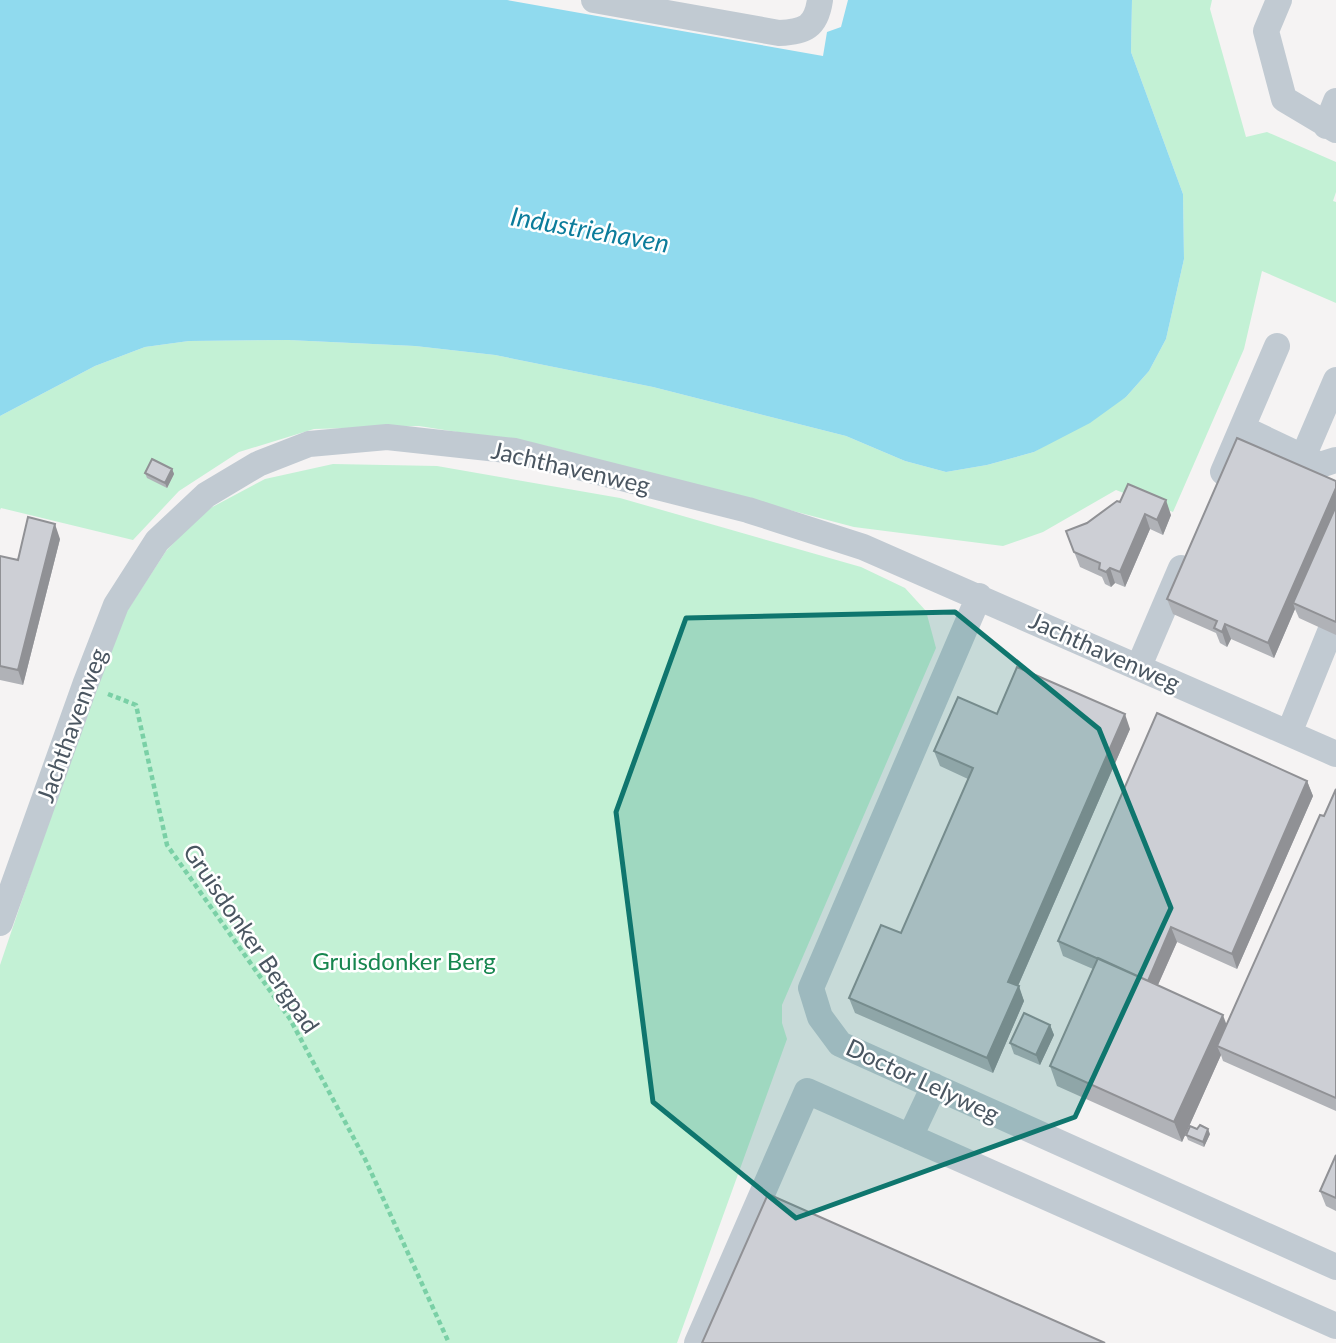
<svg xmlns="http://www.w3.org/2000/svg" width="1336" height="1343" viewBox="0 0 1336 1343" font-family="Lato,sans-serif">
<rect width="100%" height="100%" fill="#f5f3f3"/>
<!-- green -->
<path fill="#c3f1d5" d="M1132 0H1212L1210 9 1246 137 1267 132 1336 162V192L1333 201 1336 202V303L1262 271 1244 349 1173 512 1116 490 1043 532 1003 546 854 527 546 446 419 426 314 429 239 452 179 491 133 540 1 508 0 510V416L95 366 145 347 189 341 288 340 415 346 495 355 653 387 846 436 905 461 946 472 987 465 1034 452 1126 397 1149 371 1166 339 1184 259 1183 194 1131 52Z
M333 464 437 466 620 498 861 567 905 588 926 611 936 648 782 1005V1023L787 1039 677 1343H0V965L96 682 127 611 166 551 203 512 265 479Z"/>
<!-- water -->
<path fill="#90daee" d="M0 0H507L823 56 827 32 841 27 848 0H1132L1131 52 1183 194 1184 259 1166 339 1149 371 1126 397 1090 423 1034 452 987 465 946 472 905 461 846 436 653 387 495 355 415 346 288 340 189 341 145 347 95 366 0 416Z"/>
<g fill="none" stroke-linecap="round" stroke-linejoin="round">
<!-- path -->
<path stroke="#7ad0a6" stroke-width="4.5" stroke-dasharray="5 3.5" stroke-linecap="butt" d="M108 694 136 705 167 845 290 1019 366 1161 449 1343"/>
<!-- minor -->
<path stroke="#c1cad2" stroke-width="26" d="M594 0 779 33C805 32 816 27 820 0
M1279 0 1266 31 1284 99 1336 130
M1326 126 1336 101
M1242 428 1320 465 1336 460
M1303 457 1336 380
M1223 472 1277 346
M979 596 811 988 820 1017 840 1044 1336 1267
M1139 666 1181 568
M1289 733 1330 632
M0 923 85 685 116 605 157 541 206 495 258 464 309 444 387 437 515 451 748 510 863 547 1336 754
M910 1137 934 1086
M697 1343 807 1091 1336 1326"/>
</g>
<!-- wall -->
<path fill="#b0b2b7" d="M172 469 174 474 167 488 147 478 145 473Z
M1336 481V635L1299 618 1295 609 1274 658 1231 639 1227 647 1220 643 1216 633 1173 614 1167 599Z
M1117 501 1171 515 1163 535 1150 529 1125 587 1115 583 1111 587 1105 584 1102 577 1080 567 1066 531 1087 523Z
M60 539 23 685 0 680V556L18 560Z
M997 714 1130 729 1018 986 1024 1001 993 1073 855 1013 849 998 901 933 968 779 940 766 934 751Z
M1307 781 1313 796 1237 969 1177 942 1158 985 1227 1025 1336 789V1111L1223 1061 1221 1055 1182 1142 1057 1086 1050 1066 1093 969 1063 956 1058 941Z
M1050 1025 1054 1035 1040 1065 1014 1054 1010 1043Z
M1210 1134 1204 1147 1188 1140 1186 1135Z
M1336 1155V1211L1326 1206 1320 1191Z"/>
<!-- shaded-wall -->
<path fill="#909195" d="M172 469 174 474 167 488 165 483Z
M1336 488V516L1293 603 1295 609 1274 658 1268 643Z
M1166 500 1171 515 1163 535 1157 520Z
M1145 514 1150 529 1125 587 1120 572Z
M55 524 60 539 23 685 18 670Z
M1110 568 1115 583 1111 587 1106 572Z
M1225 624 1231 639 1227 647 1222 632Z
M1125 714 1130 729 1013 997 1008 982Z
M1307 781 1313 796 1237 969 1232 954Z
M1171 927 1177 942 1153 996 1148 981Z
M1019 986 1024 1001 993 1073 987 1058Z
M1223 1015 1230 1034 1217 1046 1221 1055 1182 1142 1174 1122Z
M1050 1025 1054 1035 1040 1065 1036 1055Z
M1208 1129 1210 1134 1204 1147 1203 1142Z"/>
<!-- building -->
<path fill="#cdcfd5" stroke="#909195" stroke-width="2" d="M1237 438 1336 481V488L1268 643 1225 624 1222 632 1214 628 1217 621 1167 599Z
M152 459 172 469 165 483 145 473Z
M1128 484 1166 500 1157 520 1145 514 1120 572 1110 568 1106 572 1099 569 1100 563 1074 552 1066 531 1087 523 1117 501 1120 502Z
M1336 506V622L1293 603Z
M28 517 55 524 18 670 0 666V556L18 560Z
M1017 667 1125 714 1008 982 1019 986 987 1058 849 998 881 925 901 933 973 768 934 751 958 697 997 714Z
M1157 713 1307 781 1232 954 1171 927 1148 981 1058 941Z
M1336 789V1098L1217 1046 1320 815 1324 816Z
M1098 958 1223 1015 1174 1122 1050 1066Z
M1024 1013 1050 1025 1036 1055 1010 1043Z
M1200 1125 1208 1129 1203 1142 1186 1135 1190 1126 1197 1129Z
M1336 1155V1198L1320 1191Z
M768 1194 1105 1343H702Z"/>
<!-- marked area -->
<path fill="#0f766e" fill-opacity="0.2" stroke="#0f766e" stroke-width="5" stroke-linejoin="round" d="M955 612 1099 729 1171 908 1075 1117 796 1218 653 1102 616 812 686 618Z"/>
<g text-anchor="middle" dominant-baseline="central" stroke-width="5" stroke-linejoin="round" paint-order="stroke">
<!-- street labels -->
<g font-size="24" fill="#4a5661" stroke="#fff">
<text transform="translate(571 467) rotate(13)">Jachthavenweg</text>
<text transform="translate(1105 651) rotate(24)">Jachthavenweg</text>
<text transform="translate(71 725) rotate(-70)">Jachthavenweg</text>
<text transform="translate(252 938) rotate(56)">Gruisdonker Bergpad</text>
<text transform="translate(923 1080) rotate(25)">Doctor Lelyweg</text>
</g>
<!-- park labels -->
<g font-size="24" fill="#17864f" stroke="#fff">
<text x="404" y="960">Gruisdonker Berg</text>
</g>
<!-- water labels -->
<g font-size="26" font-style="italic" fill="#0c7c9b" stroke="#fff">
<text transform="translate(590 229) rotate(10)">Industriehaven</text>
</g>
</g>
</svg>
